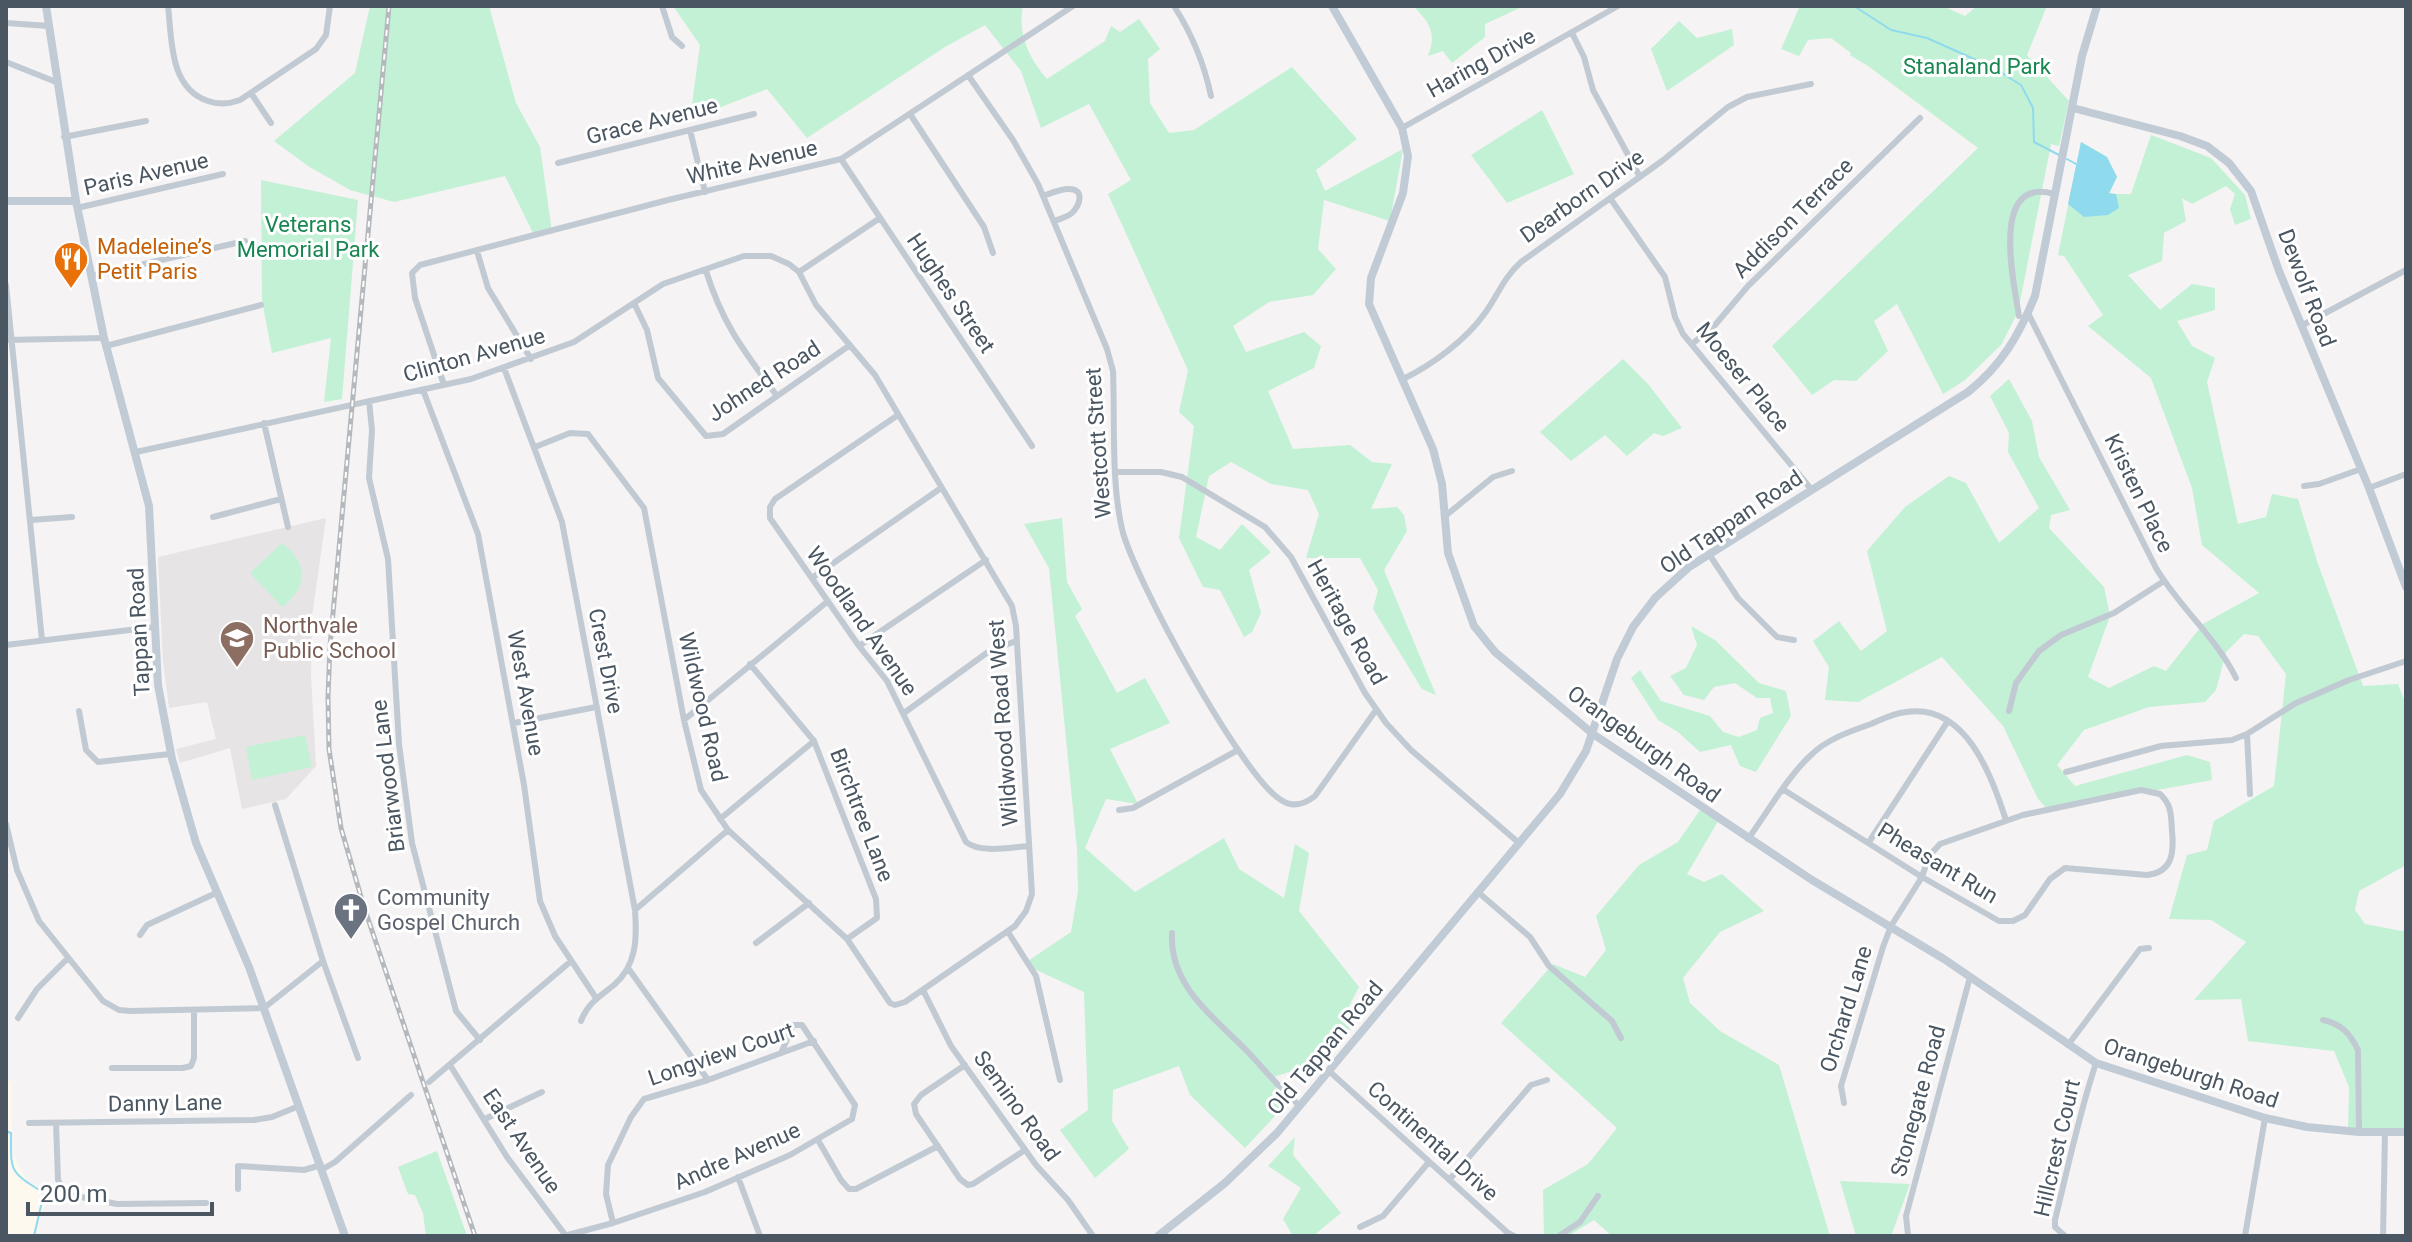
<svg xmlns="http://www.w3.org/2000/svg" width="2412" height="1242" viewBox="0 0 2412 1242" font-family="Roboto,sans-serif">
<rect width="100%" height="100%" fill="#f5f3f3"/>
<!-- commercial -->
<path fill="#fdf9ef" d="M6 1079 11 1082 12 1152 27 1181 49 1193 33 1236H6Z"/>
<!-- education -->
<path fill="#e6e4e5" d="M326 518 312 616 311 676 316 766 286 799 242 809 230 748 180 763 176 749 216 739 207 702 169 708 163 662 158 557Z"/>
<!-- green -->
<path fill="#c3f1d5" d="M370 6H489L516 103 540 147 552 232 534 235 505 176 394 202 350 190 308 166 274 141 355 73Z
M673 6H1023C1017 34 1029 58 1047 79L1105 41 1111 26 1120 32 1139 19 1160 49 1148 59 1150 103 1169 133 1194 130 1292 67 1357 139 1316 170 1325 191 1403 149 1390 221 1324 200 1318 249 1336 269 1313 295 1269 302 1233 326 1246 352 1304 332 1321 346 1314 368 1268 391 1293 449 1350 445 1372 462 1392 464 1371 509 1397 507 1404 515 1407 531 1384 570 1436 695 1422 689 1373 609 1378 590 1360 558H1306L1319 514 1308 490 1271 484 1231 462 1209 476 1196 537 1220 550 1242 524 1271 552 1249 570 1261 613 1252 632 1244 637 1220 590 1203 587 1179 538 1194 426 1179 412 1188 370 1108 194 1131 180 1089 104 1041 128 1021 71 985 25 945 47 807 138 767 89 690 119 700 45Z
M1413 6H1524L1485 24V37L1452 63 1443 51 1428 56C1437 33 1430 23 1413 6Z
M1800 6H1943L1965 16 1977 6H2047L2027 55 2069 101 2059 146 2051 144 2018 312 2001 345 1965 380 1943 394 1897 304 1874 321 1888 351 1856 381 1834 380 1812 395 1772 346 1978 148 1868 66 1850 55 1851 53 1831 38 1808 40 1799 56 1781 49Z
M1679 21 1697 38 1732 29 1734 45 1667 91 1651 49Z
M1542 110 1574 174 1507 203 1471 155Z
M2151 135 2211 158 2245 195 2251 219 2235 225 2230 209 2235 194 2226 186 2192 204 2182 198 2186 221 2164 233 2162 261 2128 275 2160 310 2192 284 2215 288V310L2177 321 2192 346 2215 358 2207 382 2238 524 2266 517 2272 494 2298 499 2318 564 2363 686 2398 684 2406 705V865L2359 891 2355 910 2365 924 2402 931 2406 929V1133L2348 1130 2349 1087 2334 1051 2248 1041 2241 999 2194 1000 2246 942 2211 920 2169 919 2187 855 2207 850 2214 821 2274 786 2286 674 2258 636 2244 634 2226 652 2216 690 2205 702 2149 707 2084 730 2057 765 2075 786 2187 755 2210 762 2212 780 2048 810 2038 799 2003 726 1942 657 1858 702 1825 700 1829 667 1813 641 1839 621 1861 651 1887 631 1867 551 1905 507 1949 476 1966 483 1999 543 2039 508 2008 452 2009 433 1990 396 2009 379 2032 421 2039 457 2070 510 2051 515 2049 528 2104 587 2110 616 2088 677 2109 688 2154 666 2166 671 2203 624 2259 593 2202 545 2192 488 2151 378 2088 326 2103 315 2064 256 2058 255 2081 142 2107 157 2117 177 2109 194H2131Z
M261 180 358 200 342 399 324 402 331 338 272 353 262 301Z
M1623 359 1648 384 1682 428 1663 436 1654 433 1627 456 1605 435 1571 461 1540 432Z
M1062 518 1067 582 1082 609 1075 616 1117 693 1145 678 1170 723 1110 749 1138 804 1106 799 1085 848 1135 892 1224 838 1239 869 1284 898 1295 844 1309 853 1299 911 1359 987 1346 1012 1351 1027 1324 1060 1271 1078 1291 1099 1245 1148 1190 1095 1179 1066 1113 1090 1112 1121 1129 1149 1095 1178 1060 1130 1088 1110 1084 992 1032 968 1028 961 1071 932 1078 891 1077 849 1049 568 1024 524Z
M282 543C308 563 309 587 282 607L250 573Z
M1691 626 1715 640 1759 683 1786 691 1791 716 1756 772 1740 766 1731 745 1700 752 1678 732 1658 720 1631 678 1640 670 1661 701 1710 716 1723 732 1739 737 1757 730 1760 718 1773 713 1770 698H1757L1735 683 1714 687 1704 700 1684 695 1670 676 1686 668 1697 645Z
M305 735 312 767 252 780 246 747Z
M1702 807 1720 818 1687 874 1704 882 1722 874 1764 911 1720 932 1683 978 1690 1003 1720 1031 1779 1065 1830 1236H1612L1594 1220 1568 1236H1544L1543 1190 1588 1164 1617 1128 1501 1023 1553 964 1585 977 1606 950 1596 916 1639 865 1678 842Z
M1295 1137 1293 1155 1341 1213 1313 1236H1293L1283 1219 1301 1188 1268 1166Z
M437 1151 467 1236H426L423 1213 415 1195 408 1194 398 1167Z
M1840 1181 1910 1184 1891 1236H1856Z"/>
<!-- water -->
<path fill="#90daee" d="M2081 142 2107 157 2117 177 2109 193 2116 194 2119 208 2108 215 2084 217 2068 204Z"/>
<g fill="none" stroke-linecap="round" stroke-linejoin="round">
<!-- stream -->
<path stroke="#90daee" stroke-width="2" d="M1854 6 1891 30 1927 38 1994 68 2021 85 2033 108 2034 142 2061 156
M2067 159 2076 164
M6 1131 11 1133C11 1173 9 1171 44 1193L34 1236"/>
<!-- street -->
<path stroke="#c1cad2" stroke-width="6" d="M168 6C172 39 169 88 208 101 219 105 229 104 240 100L316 49 326 35 330 6
M662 6 672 37 682 46
M1174 6C1192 34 1204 63 1211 96
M6 23 49 26
M1572 33 1584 57 1593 90 1640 177
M6 62 56 82
M968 75 1013 140 1038 184 1107 349 1113 371C1115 421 1111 480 1122 529 1133 576 1242 777 1281 800 1293 808 1305 804 1315 796L1376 710
M251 93 271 123
M910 114 984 227 993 253
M1402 128 1618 6
M690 130 705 192
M64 137 146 121
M841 159 1032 446
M558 163 754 114
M1043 196C1051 193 1060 189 1069 189 1085 189 1080 205 1072 213 1067 217 1060 219 1054 221
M1610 198 1665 277 1675 317 1683 334 1811 489
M77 208 223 174
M477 251 488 288 531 359
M706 271C723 325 744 351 777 396
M799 272 880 218
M91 276 245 241
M6 285 42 640
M634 303 647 330 658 378 706 436 723 434 850 345
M2028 313 2156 568C2179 607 2216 637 2236 678
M2019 316C2014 284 1989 175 2054 194
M2301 326 2406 270
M6 340 104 338
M1692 344 1715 325 1748 286 1920 118
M106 346 261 305
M504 368 562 522 635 910C637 938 637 965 614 985 600 996 587 1004 581 1021
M1403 379C1432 365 1466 340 1485 313 1498 295 1504 277 1521 262L1662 161 1728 107 1747 97 1811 84
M444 385 415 298 412 273 420 265 668 200 841 159 1073 6
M423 390 478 534 524 785 540 901 555 936 596 998
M369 401 372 430 369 478 388 559 399 744 412 843 456 1011 480 1040
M898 415 775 499 770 507V518L859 646 887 681 966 842C981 854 1011 847 1029 846
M264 423 288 527
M136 452 471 379 574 342 663 284 744 256H771L789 264 799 272 816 305 875 375 1012 606 1016 626 1032 894 1026 911 1015 926 905 1002 895 1005 890 1003 847 939 728 830 701 790 684 720 644 508 588 434 570 433 535 447
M1117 472H1161L1182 477 1265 527 1291 557 1365 693 1386 723 1411 750 1519 843
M2304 486 2319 484 2361 469
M2369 488 2406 474
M213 517 281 499
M1444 517 1493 477 1512 471
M31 520 72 517
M1709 554 1738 598 1777 637 1794 640
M812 578 941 488
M6 645 154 627
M859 646 986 560
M750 664 814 741 876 899 877 918 847 939
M79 711 86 750 98 762 170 754
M2009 711 2016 683 2039 651 2061 635 2114 613 2164 581
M904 713 988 652 1016 641
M684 720 828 601
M514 723 596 707
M2247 734 2250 794
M2066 772 2161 746 2232 740 2247 734 2296 703 2349 680 2406 661
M1784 790 1922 877 1999 921H2013L2025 915 2050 879 2065 868 2147 875C2173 872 2174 852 2172 831 2171 816 2172 805 2160 794L2141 790 2023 815 1940 844 1929 856 1922 877 1891 926 1883 947 1841 1086 1844 1103
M275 805 323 961 358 1058
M1119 810 1133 808 1238 750
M720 819 814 741
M6 824 17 870 39 921 103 1001 119 1010 130 1011 264 1008 323 961
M1748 839C1767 813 1788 776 1811 755 1827 739 1851 731 1871 724 1882 719 1894 713 1906 712 1966 703 1991 775 2006 820
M1869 842 1948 721
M1479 893 1530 937 1549 966 1612 1021 1621 1038
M635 910 728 830
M1008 932 1036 976 1060 1080
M1172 933C1169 986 1214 1017 1247 1051 1265 1070 1280 1089 1300 1106
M140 935 147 925 216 893
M756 943 809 903
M628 968 708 1080
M923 990 951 1046 1036 1165 1068 1200 1093 1236
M18 1018 37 989 68 958
M2323 1020C2341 1024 2350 1033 2358 1050L2359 1132
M2068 1045 2140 949 2149 948
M450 1065 507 1157 566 1236
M965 1065 921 1095 914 1104 916 1114 960 1179 968 1185 973 1184 1025 1150
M112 1068H183L191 1066 194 1058V1011
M1329 1071 1508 1233 1514 1236
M429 1082 570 962
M485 1119 542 1092
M29 1123 254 1120 272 1117 299 1106
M56 1123 58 1180 66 1194 117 1204 206 1203
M818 1140 841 1180 849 1189H856L938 1146
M323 1169 335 1162 411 1095
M738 1177 760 1236
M1449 1180 1531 1085 1547 1080
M238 1189V1166L304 1170 321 1165
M613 1223 606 1194 608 1165 631 1117 644 1099 708 1080 814 1041
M1360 1227 1383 1216 1429 1162
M1908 1235 1906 1216 1970 977
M564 1236 613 1223 705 1192 790 1155 852 1119 855 1105 802 1025H793L782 1051
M1559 1236 1580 1222 1598 1196
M2065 1236 2055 1227V1220C2068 1167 2079 1114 2096 1063
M2245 1236 2265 1118
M2383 1236 2385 1133"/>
<!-- secondary -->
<path stroke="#c1cbd6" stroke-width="8" d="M46 6 76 201 104 338 149 506 158 685 172 759 196 843 249 967 345 1236
M1332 6 1402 128 1408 156 1403 193 1371 278 1369 304 1433 449 1442 484 1448 553 1474 626 1495 652 1593 734 1812 880 1944 959 2096 1063 2265 1118 2307 1127 2359 1132H2406
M2073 108 2180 136 2207 146 2229 163 2251 191 2279 271 2369 488 2406 587
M6 201H76
M1158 1236 1225 1183 1277 1133 1560 794 1586 751 1617 659 1633 627 1655 598 1689 567 1968 392C2002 365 2019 335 2035 296L2082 56 2097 6"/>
<!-- rail casing -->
<g stroke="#b5b8bd" stroke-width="5">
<path id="rail" d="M389 6 330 646 328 697 329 749 341 828 364 907 475 1236"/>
</g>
<!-- rail -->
<use href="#rail" stroke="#fff" stroke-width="2" stroke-dasharray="6" stroke-linecap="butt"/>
</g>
<!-- icons -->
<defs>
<g id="restaurant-pin" transform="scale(1.8)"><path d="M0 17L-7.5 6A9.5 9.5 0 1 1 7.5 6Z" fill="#e8710a" stroke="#fff"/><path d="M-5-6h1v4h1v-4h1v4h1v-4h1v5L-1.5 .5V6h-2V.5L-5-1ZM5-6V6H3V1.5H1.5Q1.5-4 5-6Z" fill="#fff"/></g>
<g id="school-pin" transform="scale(1.8)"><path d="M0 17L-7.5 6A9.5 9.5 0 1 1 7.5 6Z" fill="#8d6e63" stroke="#fff"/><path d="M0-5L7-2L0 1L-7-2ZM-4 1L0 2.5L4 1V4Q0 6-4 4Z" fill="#fff"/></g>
<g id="church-pin" transform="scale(1.8)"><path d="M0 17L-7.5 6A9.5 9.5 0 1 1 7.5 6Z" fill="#6b7280" stroke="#fff"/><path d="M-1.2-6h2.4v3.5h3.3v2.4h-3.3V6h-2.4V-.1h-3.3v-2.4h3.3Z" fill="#fff"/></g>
</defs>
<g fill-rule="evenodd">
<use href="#restaurant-pin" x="71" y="259"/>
<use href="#school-pin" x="237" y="638"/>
<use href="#church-pin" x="351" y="910"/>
</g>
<g text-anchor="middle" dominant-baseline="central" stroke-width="6" stroke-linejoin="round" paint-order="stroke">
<!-- street labels -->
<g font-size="22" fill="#4a5661" stroke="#fff">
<text transform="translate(1481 63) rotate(-29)">Haring Drive</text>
<text transform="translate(652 121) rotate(-14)">Grace Avenue</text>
<text transform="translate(752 162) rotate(-13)">White Avenue</text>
<text transform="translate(146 174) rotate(-13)">Paris Avenue</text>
<text transform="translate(1582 196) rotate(-35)">Dearborn Drive</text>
<text transform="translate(1793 218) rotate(-45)">Addison Terrace</text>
<text transform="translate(2307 288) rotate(69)">Dewolf Road</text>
<text transform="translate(951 293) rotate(56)">Hughes Street</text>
<text transform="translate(474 355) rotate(-16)">Clinton Avenue</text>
<text transform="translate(1743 377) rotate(51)">Moeser Place</text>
<text transform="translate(764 381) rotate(-33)">Johned Road</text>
<text transform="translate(1098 443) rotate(-94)">Westcott Street</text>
<text transform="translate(2139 493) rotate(64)">Kristen Place</text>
<text transform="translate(1731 522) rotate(-34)">Old Tappan Road</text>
<text transform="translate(862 621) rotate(55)">Woodland Avenue</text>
<text transform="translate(1347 622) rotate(61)">Heritage Road</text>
<text transform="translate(139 632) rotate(-93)">Tappan Road</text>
<text transform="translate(606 661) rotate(79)">Crest Drive</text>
<text transform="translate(526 693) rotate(80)">West Avenue</text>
<text transform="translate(703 707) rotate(77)">Wildwood Road</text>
<text transform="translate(1003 723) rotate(-94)">Wildwood Road West</text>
<text transform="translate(1644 744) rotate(36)">Orangeburgh Road</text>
<text transform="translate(388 776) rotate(-97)">Briarwood Lane</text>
<text transform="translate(862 815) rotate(69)">Birchtree Lane</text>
<text transform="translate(1938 863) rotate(31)">Pheasant Run</text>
<text transform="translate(1846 1009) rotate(-73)">Orchard Lane</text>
<text transform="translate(1325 1048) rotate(-50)">Old Tappan Road</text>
<text transform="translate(721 1054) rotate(-19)">Longview Court</text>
<text transform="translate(2191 1073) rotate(18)">Orangeburgh Road</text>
<text transform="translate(1918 1101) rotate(-75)">Stonegate Road</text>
<text transform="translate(165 1103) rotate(-1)">Danny Lane</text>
<text transform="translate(1017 1106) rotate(54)">Semino Road</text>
<text transform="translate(522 1141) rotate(56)">East Avenue</text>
<text transform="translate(1433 1141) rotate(42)">Continental Drive</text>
<text transform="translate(2057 1148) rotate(-77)">Hillcrest Court</text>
<text transform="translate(737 1156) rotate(-24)">Andre Avenue</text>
</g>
<!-- park labels -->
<g font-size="22" fill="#17864f" stroke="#fff">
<text x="1977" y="66">Stanaland Park</text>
<text x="308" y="224">Veterans<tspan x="308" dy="25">Memorial Park</tspan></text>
</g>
<!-- food labels -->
<g font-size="22" fill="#c56008" stroke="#fff" text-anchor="start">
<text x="97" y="246">Madeleine’s<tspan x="97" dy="25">Petit Paris</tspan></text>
</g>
<!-- education labels -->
<g font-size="22" fill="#785e54" stroke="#fff" text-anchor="start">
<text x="263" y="625">Northvale<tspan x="263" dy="25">Public School</tspan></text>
</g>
<!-- worship labels -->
<g font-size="22" fill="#5b616d" stroke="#fff" text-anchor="start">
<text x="377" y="897">Community<tspan x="377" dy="25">Gospel Church</tspan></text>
</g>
</g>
<!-- border -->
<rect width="2412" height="1242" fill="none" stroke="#4a5661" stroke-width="16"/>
<!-- scale -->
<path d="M28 1202v12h184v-12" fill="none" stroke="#4a5661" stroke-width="4"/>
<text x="40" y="1202" font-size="24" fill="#4a5661" stroke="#ffffff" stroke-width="6" paint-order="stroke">200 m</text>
</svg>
